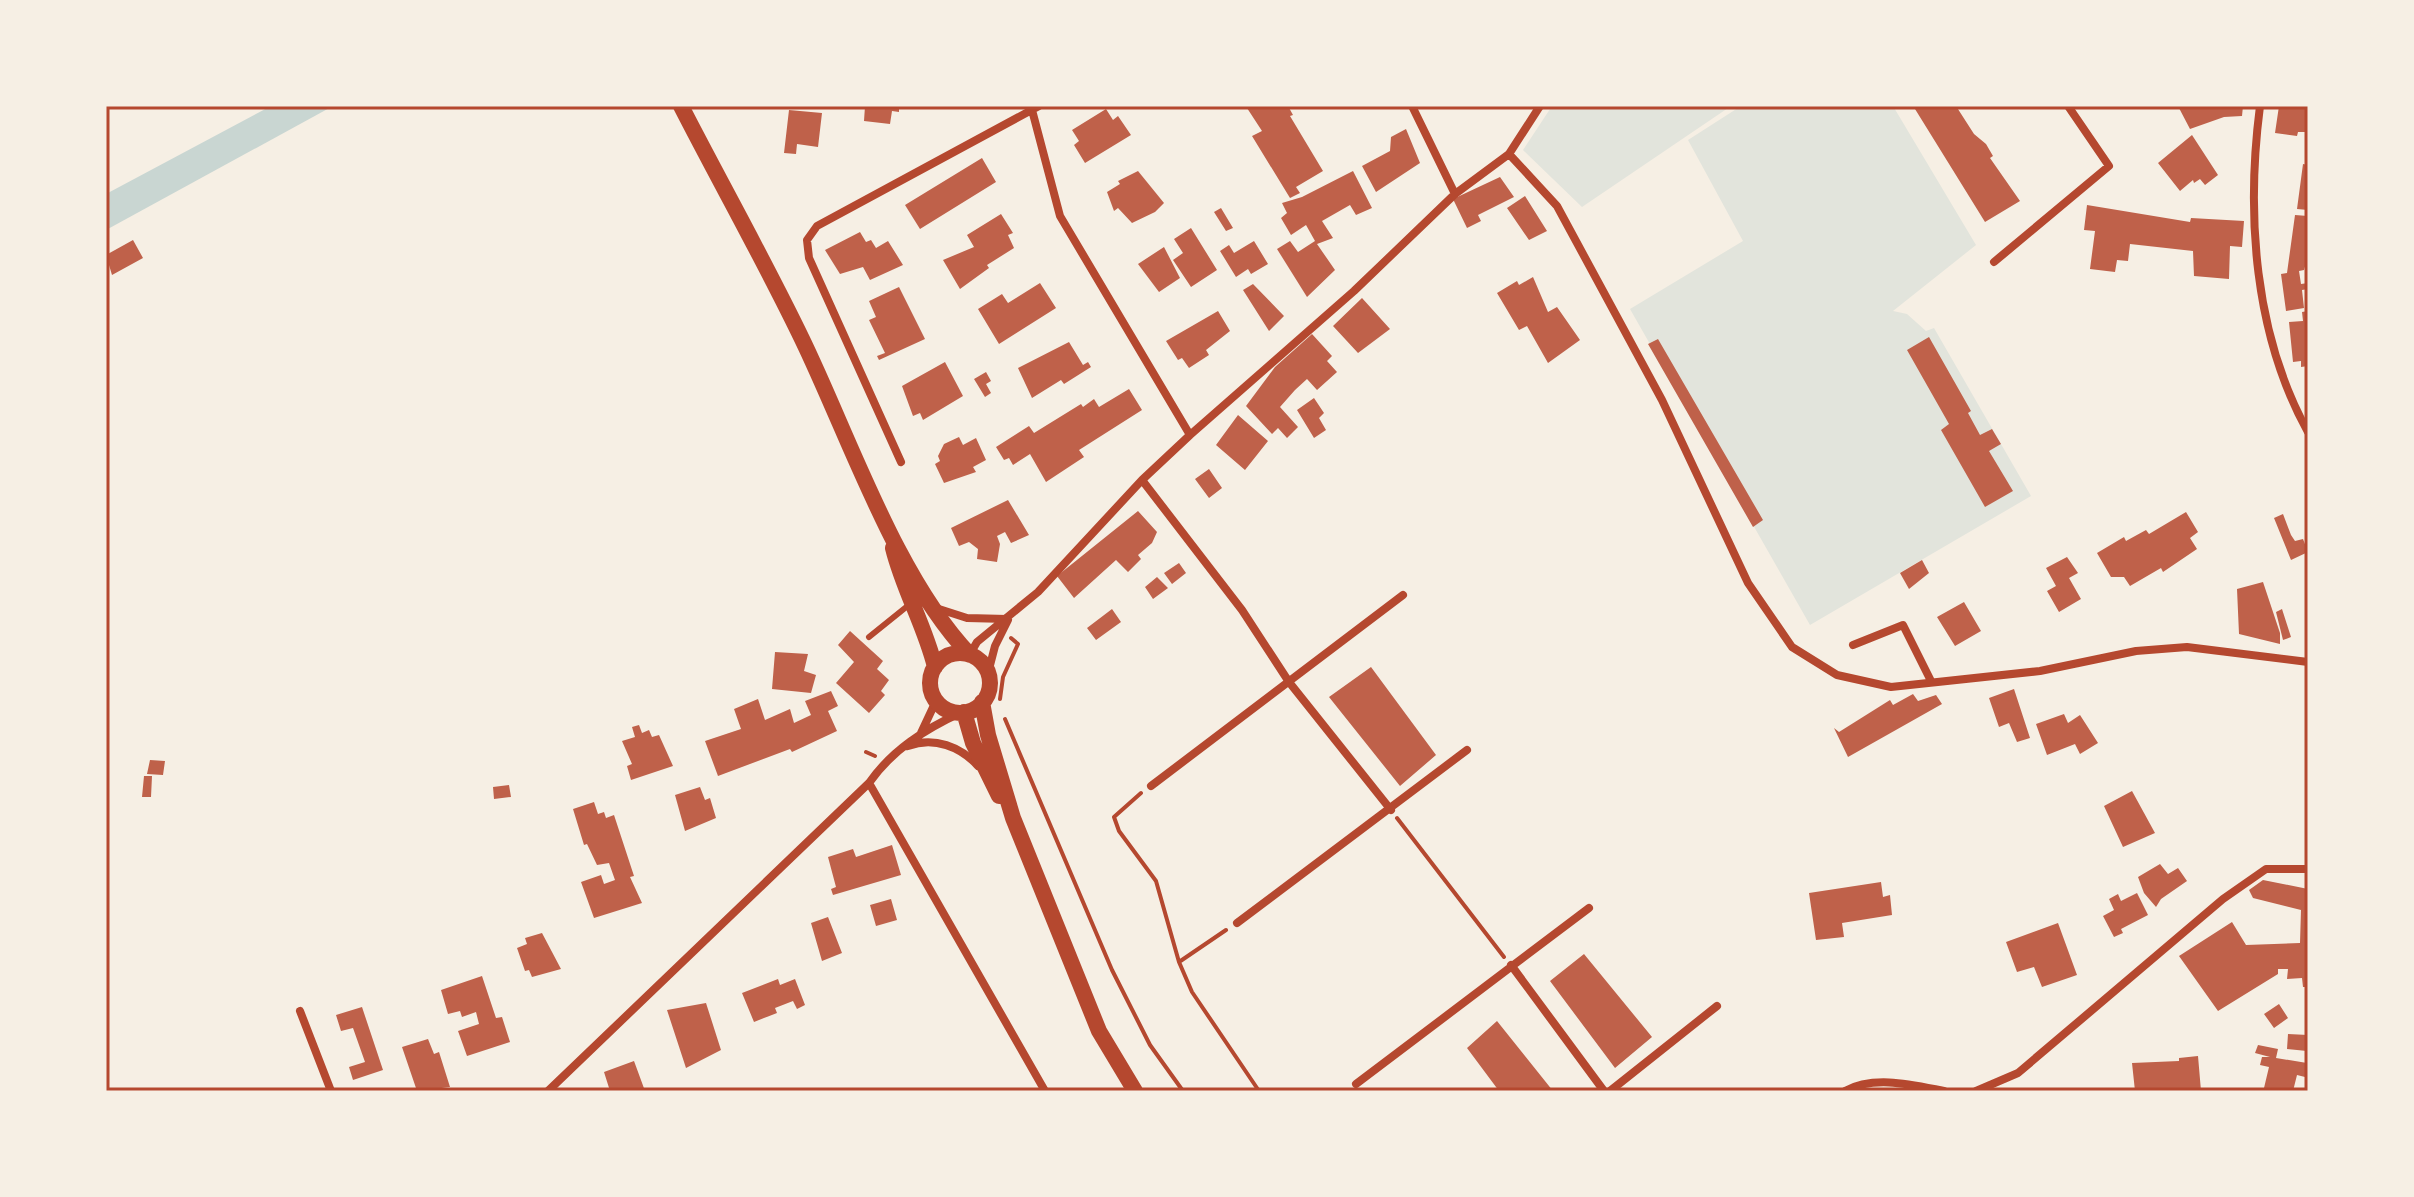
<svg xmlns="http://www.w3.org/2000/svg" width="2414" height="1197" viewBox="0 0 2414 1197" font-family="Raleway,sans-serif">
<rect width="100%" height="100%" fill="#f6efe4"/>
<!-- green -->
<path fill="#e2e4dc" d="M1552 106H1731L1582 207 1523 150Z
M1741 106H1893L1976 245 1893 311 1907 314 1926 331 1934 328 2031 496 1810 625 1630 309 1743 241 1688 140Z"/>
<!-- water -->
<path fill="#c9d6d2" d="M271 106H333L106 230V194Z"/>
<!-- building -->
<path fill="#bf614a" d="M865 106H899V112L892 111 890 124 864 121Z
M1252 106H1288L1293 115 1290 116 1323 171 1296 187 1300 193 1290 198 1252 136 1262 131 1247 108Z
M1919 106H1956L1974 134 1986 144 1993 156 1990 158 2020 201 1985 222 1915 109Z
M2182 106H2243L2242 116 2224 117 2190 129 2179 108Z
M2279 106H2308V132H2298L2297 136 2275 133Z
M1106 109 1113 120 1118 116 1131 135 1085 163 1074 145 1079 141 1072 130Z
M789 110 822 113 818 147 797 144 796 154 784 153Z
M1406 129 1420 163 1376 192 1362 166 1390 151 1391 137Z
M2192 135 2218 175 2205 185 2200 179 2194 183 2193 180 2180 191 2158 163Z
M982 158 996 182 920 229 905 205Z
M2303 164 2308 165V210L2297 209Z
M1138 171 1164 203 1155 212 1132 223 1118 208 1114 211 1107 192 1120 184 1118 181Z
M1353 171 1372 208 1356 215 1350 205 1322 221 1333 238 1317 244 1335 270 1307 297 1277 249 1290 241 1298 252 1315 241 1306 225 1291 235 1281 218 1287 213 1282 203 1302 197Z
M1500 177 1514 197 1478 215 1481 221 1467 228 1453 199Z
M1525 196 1547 231 1529 240 1507 208Z
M2087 205 2190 222 2191 218 2244 221 2242 247 2230 246 2229 279 2194 276 2193 251 2130 244 2128 261 2117 260 2115 272 2090 269 2095 231 2084 230Z
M1221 208 1233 228 1226 231 1214 212Z
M1001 214 1013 233 1008 235 1014 248 987 265 989 268 960 289 943 260 974 247 967 235Z
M2295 215 2308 216 2306 263 2304 270 2299 271 2301 284 2308 283V289L2302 290 2304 308 2286 311 2281 274 2287 273Z
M1191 228 1217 270 1191 287 1173 260 1183 253 1174 239Z
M860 232 866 242 871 240 876 248 888 241 903 265 870 280 863 267 840 274 825 250Z
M133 240 143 258 112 275 106 255Z
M1254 241 1268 264 1251 274 1248 269 1236 277 1220 251 1229 245 1234 253Z
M1164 247 1180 278 1159 292 1138 264Z
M1533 277 1548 312 1557 307 1580 340 1548 363 1527 326 1519 330 1497 293 1517 281 1519 285Z
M1040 283 1056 308 999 344 978 309 1002 294 1008 303Z
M1253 284 1284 316 1269 331 1243 290Z
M899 287 925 339 879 360 877 356 885 353 869 320 876 317 869 301Z
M1362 298 1390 329 1358 353 1333 326Z
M1218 311 1230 331 1206 350 1209 355 1189 368 1182 358 1178 360 1166 341Z
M2308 311V366L2301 367V361L2293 362 2289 322 2303 321 2302 312Z
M1312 334 1332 356 1327 361 1337 372 1317 390 1307 379 1295 390 1280 407 1298 427 1287 438 1278 428 1272 434 1246 406 1275 367Z
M1929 337 1971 411 1968 413 1980 435 1992 429 2001 444 1989 451 2013 491 1985 507 1941 430 1949 424 1907 350Z
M1658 339 1763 520 1753 527 1648 344Z
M1069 342 1083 365 1088 362 1091 367 1064 384 1061 380 1032 398 1018 368Z
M945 362 963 396 923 420 920 413 913 416 902 386Z
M986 372 991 381 986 384 991 393 985 397 974 379Z
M1129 389 1142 410 1079 450 1084 457 1046 482 1030 454 1013 465 1009 458 1004 460 996 447 1029 426 1034 433 1081 404 1083 407 1094 399 1099 407Z
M1314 398 1324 413 1319 418 1326 430 1314 438 1297 410Z
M1238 415 1268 441 1245 470 1216 445Z
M959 437 963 445 976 438 986 460 973 467 976 472 944 483 935 464 940 461 938 456 944 444Z
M1209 469 1222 488 1209 498 1195 479Z
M1008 500 1029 535 1011 543 1005 532 997 536 1000 544 997 562 977 559 978 549 969 542 959 546 951 528Z
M1138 511 1157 532 1152 543 1138 555 1141 559 1128 572 1116 560 1074 598 1057 576Z
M2186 512 2198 532 2190 538 2197 549 2163 572 2161 568 2130 586 2124 577H2111L2097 553 2124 537 2126 541 2146 530 2149 534Z
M2283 514 2291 535 2295 541 2303 539 2308 552 2291 560 2274 518Z
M2067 557 2078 573 2069 578 2081 599 2059 612 2047 591 2056 586 2046 568Z
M1922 560 1929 573 1909 589 1900 573Z
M1179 563 1186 573 1172 584 1164 573Z
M1157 577 1168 588 1153 599 1145 587Z
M2263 582 2280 633V644L2239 634 2237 589Z
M1964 602 1981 631 1955 646 1937 617Z
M1112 609 1121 622 1096 640 1087 628Z
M2282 609 2291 637 2283 640 2276 612Z
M850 631 883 661 877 669 889 680 881 691 885 695 869 713 836 683 854 662 838 645Z
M775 652 808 654 804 671 816 675 811 693 772 689Z
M1371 667 1436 755 1400 786 1329 697Z
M2014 689 2030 738 2017 742 2009 723 1999 727 1989 698Z
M831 691 838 706 828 711 837 731 792 752 790 749 718 776 705 741 741 729 734 709 758 699 765 720 790 709 794 723 811 715 805 701Z
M1913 694 1918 701 1936 695 1942 704 1848 757 1834 728 1839 732 1890 700 1893 705Z
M2064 714 2068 723 2080 715 2098 743 2080 754 2075 744 2047 755 2036 724Z
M639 725 642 733 649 730 652 737 659 735 673 766 631 780 627 766 632 764 622 741 635 737 632 727Z
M150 760 165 761 163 775 147 774Z
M144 776H152L151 797H142Z
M509 785 511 797 494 799 493 787Z
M700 787 705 800 710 798 716 818 685 831 675 795Z
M2132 791 2155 833 2123 847 2104 806Z
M594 802 598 814 604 812 606 818 614 815 634 876 630 877 642 903 594 918 581 882 601 875 604 884 615 880 609 863 597 865 587 844 584 845 573 809Z
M892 845 901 875 833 895 831 889 836 887 828 857 853 849 856 857Z
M2160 864 2168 874 2178 868 2187 881 2161 899 2156 907 2144 893 2138 877Z
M2263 880 2308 889V987H2303L2302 978 2287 979 2288 969H2278V974L2218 1011 2179 956 2232 922 2246 945 2300 943 2301 910 2253 898 2249 890Z
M1881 882 1883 897 1890 895 1892 915 1842 923 1844 937 1816 940 1809 893Z
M2137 893 2148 915 2121 929 2123 933 2114 937 2103 916 2114 910 2109 899 2118 894 2121 901Z
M891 899 897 920 876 926 870 905Z
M828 917 842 953 822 961 811 923Z
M2058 923 2077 975 2042 987 2034 967 2017 972 2006 942Z
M542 933 561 969 532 977 529 970 525 971 517 948 527 944 525 938Z
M1584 954 1652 1037 1615 1068 1550 981Z
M482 976 496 1018 502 1017 510 1042 467 1056 458 1031 479 1024 476 1012 462 1017 460 1011 448 1014 441 990Z
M778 979 780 985 795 979 805 1005 797 1009 793 1001 775 1008 777 1013 754 1022 742 993Z
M706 1003 721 1050 686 1068 667 1010Z
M2279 1004 2288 1018 2274 1028 2264 1014Z
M362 1007 383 1070 353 1080 349 1067 365 1062 353 1028 341 1031 336 1015Z
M1497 1021 1553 1091H1499L1467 1048Z
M2288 1034 2308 1035 2307 1051 2287 1049Z
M428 1039 434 1054 439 1052 450 1087 417 1091 402 1047Z
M2258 1045 2278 1049 2276 1058 2307 1063 2305 1077 2297 1075 2293 1091 2264 1088 2269 1067 2260 1065 2262 1057H2270L2255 1053Z
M2198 1056 2201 1091H2135L2132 1063 2179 1061V1058Z
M634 1061 645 1091H610L604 1072Z"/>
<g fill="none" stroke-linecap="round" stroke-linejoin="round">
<!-- path -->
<path stroke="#b5482f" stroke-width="4" d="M1000 699 1003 677 1018 644 1011 638
M1005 719 1112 970 1150 1045 1183 1091
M866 752 875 756
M1141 793 1114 817 1119 831 1156 881 1179 962 1192 992 1259 1091
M1397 818 1504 957
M1179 962 1226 930"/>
<!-- service -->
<path stroke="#b5482f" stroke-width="6" d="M869 637 910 604"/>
<!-- minor -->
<path stroke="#b5482f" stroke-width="8" d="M1412 106 1455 194
M2260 106C2246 214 2254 335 2308 432
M1032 110 1060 216 1190 435
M1509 154 1557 206 1662 400 1748 583 1792 647 1837 675 1891 687 2040 671 2136 651 2187 647 2308 662
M1994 262 2109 166 2068 106
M901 462 809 258 807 240 817 226 1039 106
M1142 480 1242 610 1289 682 1391 810
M939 609 967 618 1007 619
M1853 645 1903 625 1931 681
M970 654 977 642 1038 592 1142 480 1190 435 1354 291 1455 194 1509 154 1540 106
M988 673 995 646 1008 620
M921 733 936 701
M908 746C934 736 961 747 978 766
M869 783 1045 1091
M1151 786 1403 595
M1237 923 1467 750
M1511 965 1604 1091
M300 1011 331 1091
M1356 1084 1589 908
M548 1091 869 783C892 750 925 729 962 712
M1610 1091 1717 1006
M1845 1091C1874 1075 1913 1085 1944 1091
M1976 1091 2018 1073 2223 899 2266 869H2308"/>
<!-- secondary -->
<path stroke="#b5482f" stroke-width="16" d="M681 106C721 184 764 260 802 339 849 436 896 578 970 655
M893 548C903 589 925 626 935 667
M930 683a30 30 0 1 1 60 0a30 30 0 1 1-60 0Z
M982 702 988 735 1013 818 1099 1031 1135 1091
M964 712 973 743 999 796"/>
</g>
<!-- border -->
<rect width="2414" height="1197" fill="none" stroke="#f6efe4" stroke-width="216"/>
<rect x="108" y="108" width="2198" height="981" fill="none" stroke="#b5482f" stroke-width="3"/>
</svg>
